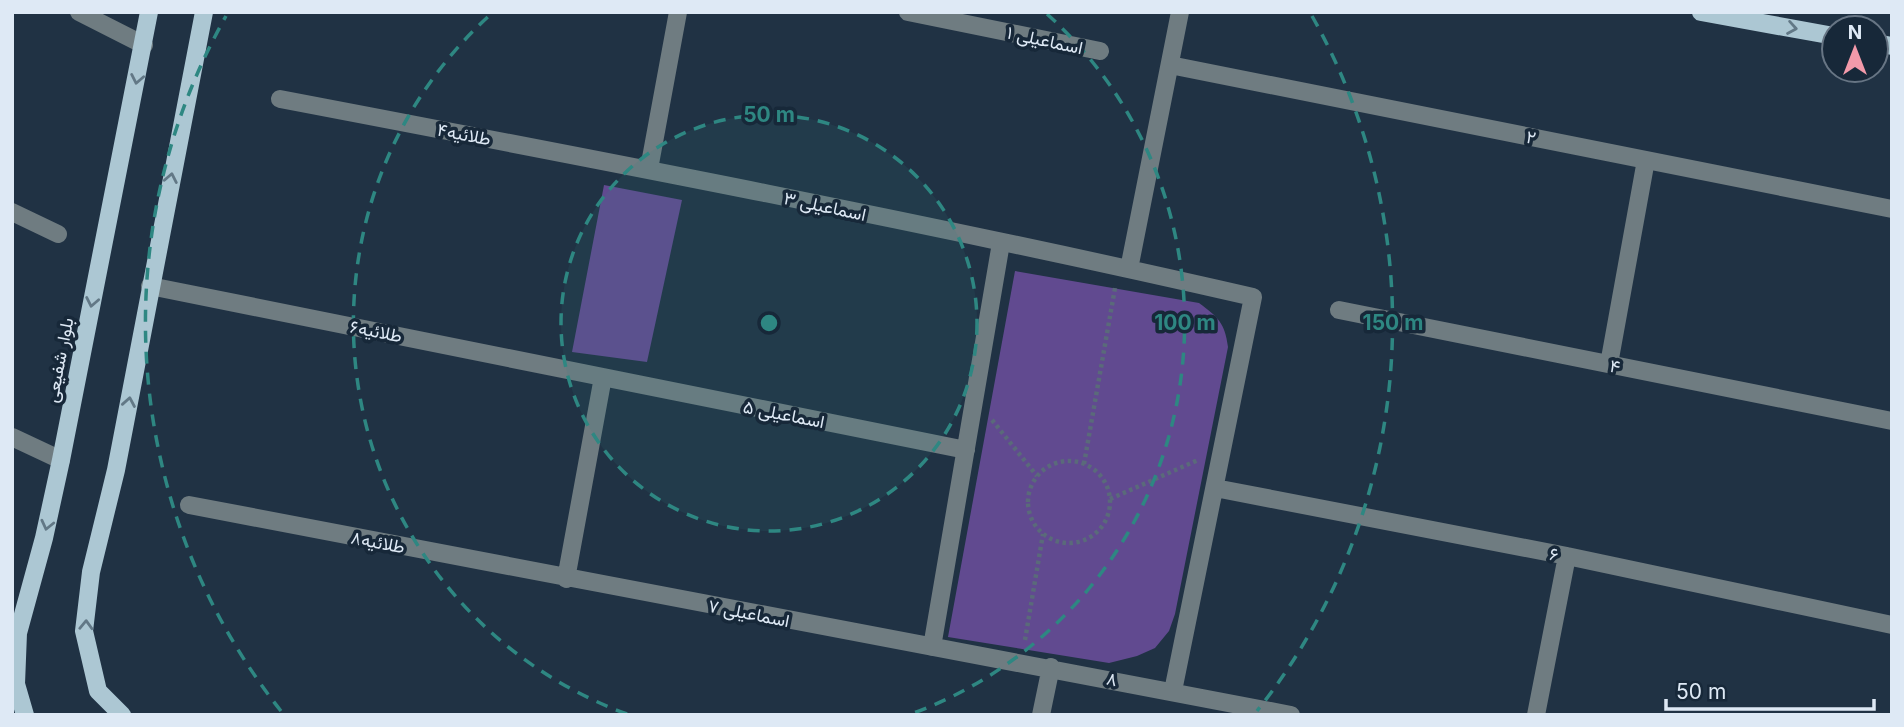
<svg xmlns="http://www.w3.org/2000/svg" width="1904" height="727" viewBox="0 0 1904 727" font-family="Inter,Vazirmatn,sans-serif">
<rect width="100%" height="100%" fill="#203244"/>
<!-- green -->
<path fill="#614a90" d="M604 185 682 200 647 362 572 352Z
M1015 271 1199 303C1218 317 1225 323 1228 347L1175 614 1169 631 1155 648 1137 656 1109 663 948 637Z"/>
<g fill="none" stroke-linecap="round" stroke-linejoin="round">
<!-- path -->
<path stroke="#5a6a7a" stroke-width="4.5" stroke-dasharray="3.5 3.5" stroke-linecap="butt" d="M992 420 1037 476
M1028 502a41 41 0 1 1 82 0a41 41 0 1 1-82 0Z
M1084 464 1115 288
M1110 499 1198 460
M1025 640 1043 534"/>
<!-- minor -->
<path stroke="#6f7c81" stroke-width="18" d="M79 12 144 45
M908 12 1100 51
M1170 65 1892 209
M280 99C605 161 930 223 1253 297L1173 691
M649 169 678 12
M12 212 58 234
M1129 269 1180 12
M150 286 966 450
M1339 310 1892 421
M1609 364 1646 160
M12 437 61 460
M1215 488 1567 556 1892 625
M189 505C556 577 924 642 1291 715
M566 579 603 377
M932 647 1001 243
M1041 715 1051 667
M1536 715 1567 556"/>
<!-- major -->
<path stroke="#acc7d3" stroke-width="18" d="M1701 12 1834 36
M1876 43 1892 46
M25 715 16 684 18 633 44 538 61 460 149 12
M122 715 98 691 84 631 91 572 116 470 204 12"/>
</g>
<!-- one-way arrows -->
<defs><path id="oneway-chevron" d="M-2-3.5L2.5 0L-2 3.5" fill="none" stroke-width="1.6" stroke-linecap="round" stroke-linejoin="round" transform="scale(1.75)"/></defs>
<g stroke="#627886">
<use href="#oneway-chevron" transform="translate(1792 28) rotate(10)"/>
<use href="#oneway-chevron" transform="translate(137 79) rotate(101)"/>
<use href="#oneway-chevron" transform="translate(171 178) rotate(-79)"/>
<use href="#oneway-chevron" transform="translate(92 302) rotate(101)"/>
<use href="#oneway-chevron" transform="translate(129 402) rotate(-80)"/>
<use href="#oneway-chevron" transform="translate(47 525) rotate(103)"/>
<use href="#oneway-chevron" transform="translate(86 625) rotate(-88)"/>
</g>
<!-- distance rings -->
<circle cx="769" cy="323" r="208" fill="#2e8782" fill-opacity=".12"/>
<g fill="none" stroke="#2e8782" stroke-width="3.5" stroke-dasharray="12 9">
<circle cx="769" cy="323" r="208"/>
<path d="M627 714A416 416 0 0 1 491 14M1047 14A416 416 0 0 1 911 714"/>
<path d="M281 711A624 624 0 0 1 226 16M1312 16A624 624 0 0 1 1257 711"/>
</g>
<g text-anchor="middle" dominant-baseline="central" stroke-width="7" stroke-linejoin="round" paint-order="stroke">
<!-- street labels -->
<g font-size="18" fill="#dee9f5" stroke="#172839">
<text transform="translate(1045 40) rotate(12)">اسماعیلی ۱</text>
<text transform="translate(464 134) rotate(11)">طلائیه۴</text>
<text transform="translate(1531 137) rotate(11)">۲</text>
<text transform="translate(825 206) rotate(12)">اسماعیلی ۳</text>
<text transform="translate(376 331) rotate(11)">طلائیه۶</text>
<text transform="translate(59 360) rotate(-79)">بلوار شفیعی</text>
<text transform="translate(1615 366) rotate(11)">۴</text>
<text transform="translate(784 414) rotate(11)">اسماعیلی ۵</text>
<text transform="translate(378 542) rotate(11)">طلائیه۸</text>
<text transform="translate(1554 554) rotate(11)">۶</text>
<text transform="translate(749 613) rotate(11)">اسماعیلی ۷</text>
<text transform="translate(1112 679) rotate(11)">۸</text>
</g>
</g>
<circle cx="769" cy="323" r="10" fill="#2e8782" stroke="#172839" stroke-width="3.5"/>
<g font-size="21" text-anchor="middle" font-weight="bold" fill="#2e8782" stroke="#172839" stroke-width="7" stroke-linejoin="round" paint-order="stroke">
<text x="769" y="122">50 m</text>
<text x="1185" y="330">100 m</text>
<text x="1393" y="330">150 m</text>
</g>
<!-- border -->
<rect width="1904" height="727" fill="none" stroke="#dee9f5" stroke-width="28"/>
<!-- north arrow -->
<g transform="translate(1855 49)"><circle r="33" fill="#172839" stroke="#677584" stroke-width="2"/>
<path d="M0-5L12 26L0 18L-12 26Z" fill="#f39aaa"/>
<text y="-10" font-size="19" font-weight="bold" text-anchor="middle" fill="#dee9f5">N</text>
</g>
<!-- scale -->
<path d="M1666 699v10h208v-10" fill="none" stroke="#dee9f5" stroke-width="3.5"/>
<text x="1676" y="699" font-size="21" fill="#dee9f5" stroke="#172839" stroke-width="5" paint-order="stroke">50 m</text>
</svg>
